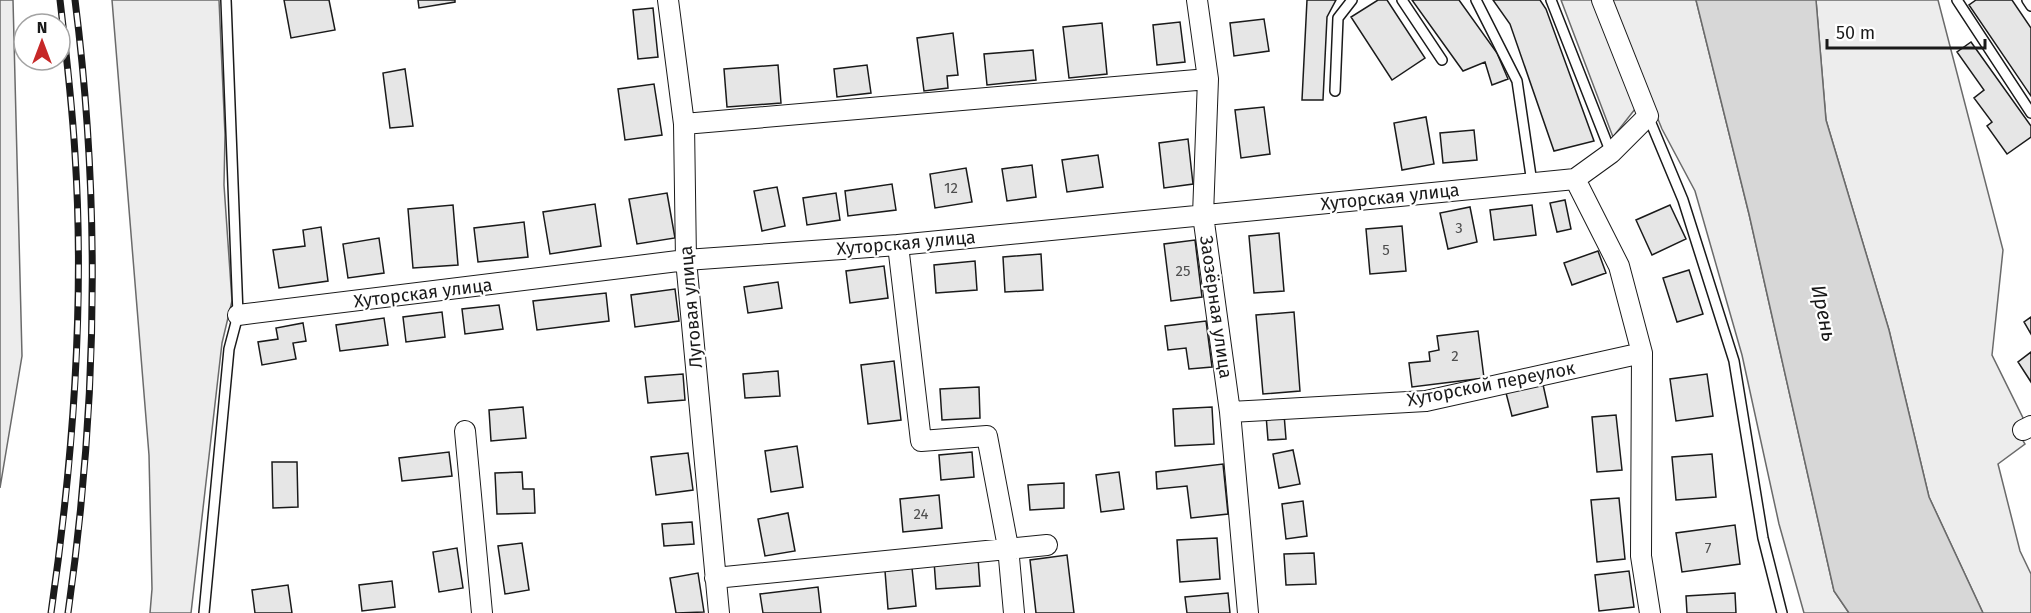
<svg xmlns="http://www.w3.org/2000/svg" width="2031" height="613" viewBox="0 0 2031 613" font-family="'Fira Sans',sans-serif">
<rect width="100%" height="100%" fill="#fff"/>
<!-- built -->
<path fill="#ededed" stroke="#6a6a6a" stroke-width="1.5" d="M0 0H13L22 356 0 488Z
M112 0H219L225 135 224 185 232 301 222 343 191 613H150L152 589 149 455Z
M1561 0H1598L1639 104 1613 137Z
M1609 0H1696L1749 214 1834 591 1849 613H1804L1779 524 1742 355 1695 191 1662 129Z
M1816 0H1938L2003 250 1992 355 2024 420 2016 429 2025 444 1998 464 2020 551 2031 574V613H1983L1929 497 1889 330 1826 120Z"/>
<!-- water -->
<path fill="#d7d7d7" stroke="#6a6a6a" stroke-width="1.5" d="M1696 0H1816L1826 120 1889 330 1929 497 1983 613H1849L1834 591 1749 214Z"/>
<!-- building -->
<path fill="#e6e6e6" stroke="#1a1a1a" stroke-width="1.5" d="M284 0H329L335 30 291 38Z
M418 0H455V2L419 8Z
M1307 0H1336L1327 17 1323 100H1302Z
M1378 0H1387L1425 58 1392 80 1351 17Z
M1412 0H1459L1497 53 1508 79 1492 85 1485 62 1463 71Z
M1493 0H1540L1546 9 1594 141 1554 151 1510 24Z
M1976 0H2012L2031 28V96L1969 5Z
M653 8 658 57 638 59 633 10Z
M1264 19 1269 51 1234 56 1230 23Z
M1180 22 1185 62 1157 65 1153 25Z
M1102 23 1107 74 1069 78 1063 27Z
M953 33 958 75 947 76 948 88 924 91 917 38Z
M1971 42 2031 126V137L2007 154 1987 126 1992 122 1974 98 1984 90 1957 52Z
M1033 50 1036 80 987 85 984 54Z
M778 65 781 103 727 107 724 69Z
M867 65 871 93 837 97 834 69Z
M405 69 413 126 390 128 383 73Z
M654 84 662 135 625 140 618 89Z
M1264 107 1270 154 1241 158 1235 110Z
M1426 117 1434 164 1402 170 1394 123Z
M1474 130 1477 160 1443 163 1440 133Z
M1188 139 1193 184 1164 188 1159 143Z
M1098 155 1103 187 1067 192 1062 160Z
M1032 165 1036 197 1007 201 1002 169Z
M966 168 972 202 935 208 930 174Z
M892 184 896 210 848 216 845 191Z
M777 187 785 226 762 231 754 191Z
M667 193 675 238 637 244 629 199Z
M836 193 840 220 807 225 803 198Z
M1565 200 1571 229 1557 232 1550 203Z
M595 204 601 246 550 254 543 212Z
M453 205 458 265 413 268 408 209Z
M1532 205 1536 235 1494 240 1490 210Z
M1670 205 1686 239 1652 255 1636 220Z
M1470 207 1477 242 1448 249 1440 213Z
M524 222 528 257 478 262 474 228Z
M1402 226 1406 271 1370 274 1366 229Z
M321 227 328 281 279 288 273 250 305 246 303 230Z
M1279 233 1284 291 1254 293 1249 236Z
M379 238 384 273 348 278 343 244Z
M1195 240 1202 297 1171 301 1164 244Z
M1598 251 1606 273 1572 285 1564 263Z
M1041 254 1043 290 1005 292 1003 257Z
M975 261 977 290 936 293 934 265Z
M884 266 888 298 850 303 846 271Z
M1689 270 1703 314 1677 322 1663 278Z
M778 282 782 308 748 313 744 287Z
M675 289 679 321 635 327 631 295Z
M606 293 609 321 537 330 533 301Z
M499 305 503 329 465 334 462 309Z
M442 312 445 337 406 342 403 317Z
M1294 312 1300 391 1263 394 1256 315Z
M2031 317V334L2024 322Z
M384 318 388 345 340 351 336 325Z
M1206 321 1212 367 1189 369 1186 348 1168 350 1165 326Z
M303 323 306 341 293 343 296 359 262 365 258 342 278 339 276 328Z
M1478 331 1484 378 1412 387 1409 363 1430 361 1429 352 1439 350 1437 336Z
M2031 352V382L2018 362Z
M894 361 901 420 868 424 861 365Z
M778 371 780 396 745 398 743 374Z
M683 374 685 400 648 403 645 377Z
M1707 374 1713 416 1676 421 1670 379Z
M1542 380 1548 407 1512 416 1505 389Z
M979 387 980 418 942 420 940 389Z
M523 407 526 438 491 441 489 410Z
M1212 407 1214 444 1175 446 1173 409Z
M1284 414 1286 439 1268 440 1266 415Z
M1616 415 1622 470 1597 472 1592 417Z
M797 446 803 487 771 492 765 451Z
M1293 450 1300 484 1279 488 1273 454Z
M449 452 452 476 402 481 399 458Z
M972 452 974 477 941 480 939 455Z
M688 453 693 490 656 495 651 457Z
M1712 454 1716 497 1676 500 1672 457Z
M272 462H297L298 507 273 508Z
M1223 464 1228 514 1191 518 1187 486 1157 489 1156 472Z
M522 472 523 489H534L535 513 497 514 495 473Z
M1119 472 1124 509 1101 512 1096 475Z
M1064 483V508L1030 510 1028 485Z
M939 495 942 528 903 532 900 499Z
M1619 498 1625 559 1597 562 1591 500Z
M1303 501 1307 536 1286 539 1282 504Z
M788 513 795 551 765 556 758 519Z
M692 522 694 544 664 546 662 524Z
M1735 525 1740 564 1682 572 1676 533Z
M1217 538 1220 579 1180 582 1177 540Z
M522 543 529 590 505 594 498 546Z
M457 548 463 588 439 592 433 552Z
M1314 553 1316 584 1286 585 1284 554Z
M1067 555 1074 613H1036L1030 560Z
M978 558 980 586 936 589 934 561Z
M912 568 916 606 888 609 885 571Z
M1629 571 1634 607 1599 611 1595 575Z
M698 573 704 612 676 613 670 578Z
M392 581 395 607 362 611 359 585Z
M288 585 292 613H255L252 590Z
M818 587 821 613H763L760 594Z
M1228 593 1230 613H1187L1185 597Z
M1735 593 1736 613H1687L1686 596Z"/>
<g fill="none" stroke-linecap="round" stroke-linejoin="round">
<!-- lane casing -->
<g stroke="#1a1a1a" stroke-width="12">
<path id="lane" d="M1402 0 1442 60
M1476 0 1517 81 1532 183
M1551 0 1611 153
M1957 0 2031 113
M2027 0 2031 6
M1335 91 1338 18 1352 0
M1648 116 1683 200 1734 361 1763 538 1782 613
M204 613 229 349 238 315 226 0"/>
</g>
<!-- street casing -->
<g stroke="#1a1a1a" stroke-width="22">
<path id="street" d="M668 0 684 124 686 260 719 613
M1197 0 1208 79 1203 215 1230 412 1248 613
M1602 0 1648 116 1611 153 1575 179 1619 266 1642 353 1641 556 1650 613
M684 124 1208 79
M898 245 921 441 987 436 1008 547 1014 613
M238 315 686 260 898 245 1575 179
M1230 412 1426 401 1642 353
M2023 430 2031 426
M465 431 482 613
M715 578 1047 545"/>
</g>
<!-- lane -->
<use href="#lane" stroke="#fff" stroke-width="9"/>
<!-- street -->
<use href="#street" stroke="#fff" stroke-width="20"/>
<!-- rail casing -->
<g stroke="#1a1a1a" stroke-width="7">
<path id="rail" d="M51 613C73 461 85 308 75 154 72 103 66 51 60 0
M68 613C97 409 101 205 75 0"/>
</g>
<!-- rail -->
<use href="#rail" stroke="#fff" stroke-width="4.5" stroke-dasharray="14" stroke-linecap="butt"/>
</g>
<g text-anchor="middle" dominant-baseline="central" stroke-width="4.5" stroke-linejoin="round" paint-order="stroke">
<!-- number labels -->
<g font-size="15" fill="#4d4d4d">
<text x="951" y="188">12</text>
<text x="1459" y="228">3</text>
<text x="1386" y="250">5</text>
<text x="1183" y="271">25</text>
<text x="1455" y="356">2</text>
<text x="921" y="514">24</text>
<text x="1708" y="548">7</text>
</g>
<!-- street labels -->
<g font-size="18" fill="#1a1a1a" stroke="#fff">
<text transform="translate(1390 197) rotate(-6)">Хуторская улица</text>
<text transform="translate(906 243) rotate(-5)">Хуторская улица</text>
<text transform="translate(423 293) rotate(-7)">Хуторская улица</text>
<text transform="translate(691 307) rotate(-95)">Луговая улица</text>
<text transform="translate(1216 307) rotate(82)">Заозёрная улица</text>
<text transform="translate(1491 384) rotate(-11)">Хуторской переулок</text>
</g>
<!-- water labels -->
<g font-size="20" font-style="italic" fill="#1a1a1a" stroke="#fff">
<text transform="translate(1824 313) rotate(78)">Ирень</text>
</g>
</g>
<!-- north arrow -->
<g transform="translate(42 42)"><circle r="28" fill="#ffffff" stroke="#a3a3a3" stroke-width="1.5"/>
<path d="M0-4.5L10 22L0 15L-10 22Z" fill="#c62828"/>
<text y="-9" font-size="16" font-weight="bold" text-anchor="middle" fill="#1a1a1a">N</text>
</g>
<!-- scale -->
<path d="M1827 39v9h158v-9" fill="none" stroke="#1a1a1a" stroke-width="3"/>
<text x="1836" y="39" font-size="18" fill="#1a1a1a" stroke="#ffffff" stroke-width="4.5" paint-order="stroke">50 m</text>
</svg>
